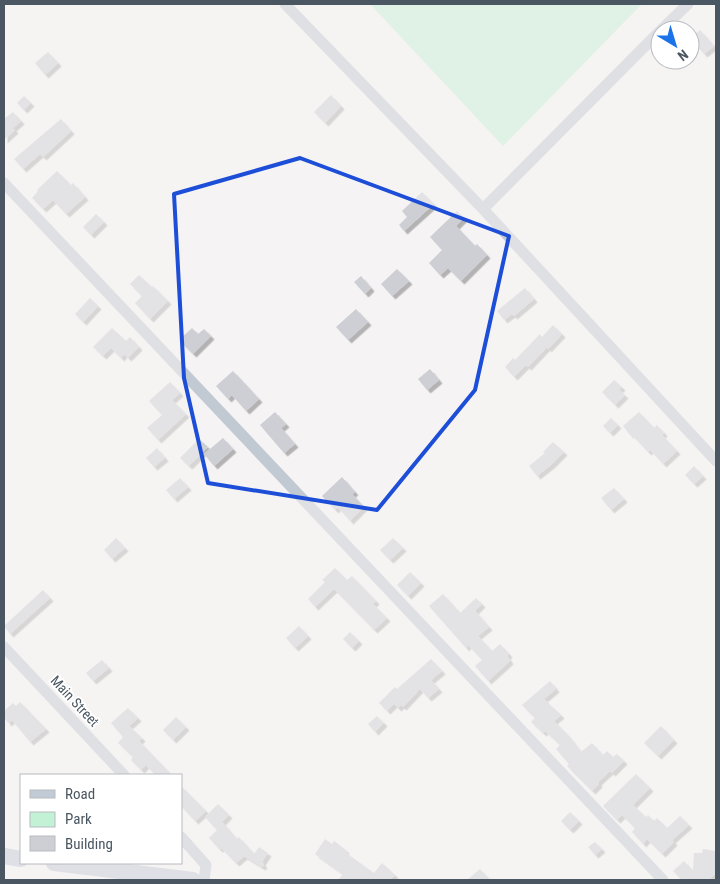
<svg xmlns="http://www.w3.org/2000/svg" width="720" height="884" viewBox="0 0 720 884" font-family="'Roboto Condensed',sans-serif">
<defs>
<filter id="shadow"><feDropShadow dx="3.5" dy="3.5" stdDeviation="0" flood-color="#0004"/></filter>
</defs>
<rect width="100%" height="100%" fill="#f5f3f3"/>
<!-- green -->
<path fill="#c3f1d5" d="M370 4H642L503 146Z"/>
<!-- building -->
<path fill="#cdcfd5" filter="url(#shadow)" d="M700 30 714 46 704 54 690 38Z
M48 52 58 63 45 75 35 63Z
M331 95 341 106 325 123 314 112Z
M24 96 31 103 24 110 17 103Z
M13 112 21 121 13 128 15 130 4 140V117L5 118Z
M61 119 71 131 43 157 40 154 23 169 14 159Z
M57 171 71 185 73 183 85 197 66 214 53 200 43 209 32 198 38 191 37 190Z
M422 192 434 204 404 231 399 225 407 217 402 211Z
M457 211 464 218 456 226 475 246 477 244 487 255 461 281 448 268 440 275 429 263 442 250 430 237Z
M96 214 104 222 91 235 83 227Z
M397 269 409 281 392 296 381 284Z
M139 275 152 287 153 286 168 301 150 319 135 303 142 296 130 284Z
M361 276 371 288 365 294 354 282Z
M525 288 534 299 514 316 512 314 504 320 497 311Z
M90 298 98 306 83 322 75 314Z
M356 309 368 322 348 340 336 327Z
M553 325 562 334 548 349 547 347 528 367 526 365 514 377 505 367 513 358 515 360 540 334 542 337Z
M112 328 126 341 130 337 139 347 128 358 124 354 121 358 111 348 103 356 93 347Z
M192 328 198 334 204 329 211 336 193 354 179 340Z
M430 369 439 380 427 390 418 379Z
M233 371 259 399 246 411 232 395 228 399 216 386Z
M614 380 622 387 619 390 625 395 615 405 602 392Z
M170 382 180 393 172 400 186 414 158 440 147 428 162 415 149 401Z
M275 412 286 424 281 428 295 444 284 453 260 425Z
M639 412 654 428 657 425 664 433 662 435 677 451 663 464 650 450 648 452 631 434 630 435 623 426Z
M611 418 618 425 610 433 603 426Z
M223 438 233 449 214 466 204 454Z
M199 439 208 447 189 466 180 458Z
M553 442 564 452 551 465 537 476 529 466 545 453 543 452Z
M157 448 165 458 154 467 146 458Z
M694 466 703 476 694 484 685 475Z
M342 477 355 492 352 494 364 507 350 521 338 507 335 510 322 496Z
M180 478 188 487 174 499 166 490Z
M614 488 624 499 611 510 601 498Z
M116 538 125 548 112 559 104 550Z
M393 538 403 548 390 560 380 550Z
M335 568 347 580 352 576 376 601 373 604 387 618 374 630 334 589 315 607 308 599 325 582 322 580Z
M410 572 421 583 408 596 397 585Z
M43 590 50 598 10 634 4 626Z
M443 594 460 613 476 598 482 604 475 611 489 627 478 636 492 651 500 644 509 654 507 656 510 661 488 681 475 666 482 660 468 645 466 648 429 606Z
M299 626 308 636 295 648 286 638Z
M350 632 359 641 352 648 343 639Z
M431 659 442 671 431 680 439 689 428 698 420 689 403 707 401 705 398 708 394 704 387 711 379 703 395 687 397 689Z
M102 660 109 668 93 681 86 673Z
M550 681 556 689 544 699 561 715 554 721 567 734 581 752 592 743 603 755 607 751 613 757 617 754 624 761 612 773 610 771 598 782 599 784 592 791 567 766 569 764 556 749 560 745 545 731 543 733 531 722 535 718 522 705Z
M20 702 46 729 30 742 12 720 8 723 4 717V711L13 703 16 706Z
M128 708 138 718 129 726 142 738 139 741 172 775H155L146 765 141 770 131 760 133 757 118 743 123 737 111 723Z
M377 716 384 723 375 732 368 724Z
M176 717 186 727 173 740 163 730Z
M661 726 674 740 658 756 644 743Z
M636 774 650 788 633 805 646 817 648 815 654 821 657 818 667 828 680 816 689 825 672 840 674 842 662 854 647 839 643 844 632 832 635 828 622 815 617 820 603 806Z
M181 786 206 811 195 821 181 806Z
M218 804 229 815 222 822 237 839 239 837 254 854 259 847 268 853 262 862 264 865 262 867 244 856 236 863 221 848 219 849 209 838 217 830 205 817Z
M570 812 579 821 570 830 561 821Z
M325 839 332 844 334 841 346 850 345 852 374 873 382 863 395 875 390 880H338L343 874 315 854Z
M595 842 602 849 595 855 588 847Z
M703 849 716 851V873L708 880H682L673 871 684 861 693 871 694 853H702Z
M480 869 490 880H467Z"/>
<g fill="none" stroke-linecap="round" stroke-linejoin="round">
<!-- street -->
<path stroke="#c1cad2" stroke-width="11" d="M285 4 483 209 716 461
M661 30 688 4
M4 183 663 880
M483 209 660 31
M4 647 124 775
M181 837 206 865 204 880"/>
<!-- secondary -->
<path stroke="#c1cbd6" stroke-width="16" d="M4 856 21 859
M54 863 193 880"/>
</g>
<!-- marked area -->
<path d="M0 0H720V884H0ZM300 158 509 236 475 390 377 510 208 483 184 378 174 194Z" fill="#f5f3f3" fill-opacity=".55" fill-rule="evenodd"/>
<path fill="none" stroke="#1d4ed8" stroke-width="4" stroke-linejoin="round" d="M300 158 509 236 475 390 377 510 208 483 184 378 174 194Z"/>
<g text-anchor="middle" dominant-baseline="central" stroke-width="4" stroke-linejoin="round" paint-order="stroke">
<!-- street labels -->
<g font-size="14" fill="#4a5661" stroke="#fff">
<text transform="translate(75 701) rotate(47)">Main Street</text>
</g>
</g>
<!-- border -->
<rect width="720" height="884" fill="none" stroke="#4a5661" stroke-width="10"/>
<!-- legend -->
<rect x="20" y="774" width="162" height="90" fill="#ffffff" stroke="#b7bbc0"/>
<rect x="30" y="790" width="25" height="8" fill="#c1cbd6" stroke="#b7bbc0"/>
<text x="65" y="799" font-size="15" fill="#4a5661">Road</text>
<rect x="30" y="812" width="25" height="15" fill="#c3f1d5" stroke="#b7bbc0"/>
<text x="65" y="824" font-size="15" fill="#4a5661">Park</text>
<rect x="30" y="836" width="25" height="15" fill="#cdcfd5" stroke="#b7bbc0"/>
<text x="65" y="849" font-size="15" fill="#4a5661">Building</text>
<!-- north arrow -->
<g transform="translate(675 45) rotate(142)"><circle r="24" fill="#ffffff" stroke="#b7bbc0"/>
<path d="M0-4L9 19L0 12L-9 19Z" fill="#1a73e8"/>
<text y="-8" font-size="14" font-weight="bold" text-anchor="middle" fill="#4a5661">N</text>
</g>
</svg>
